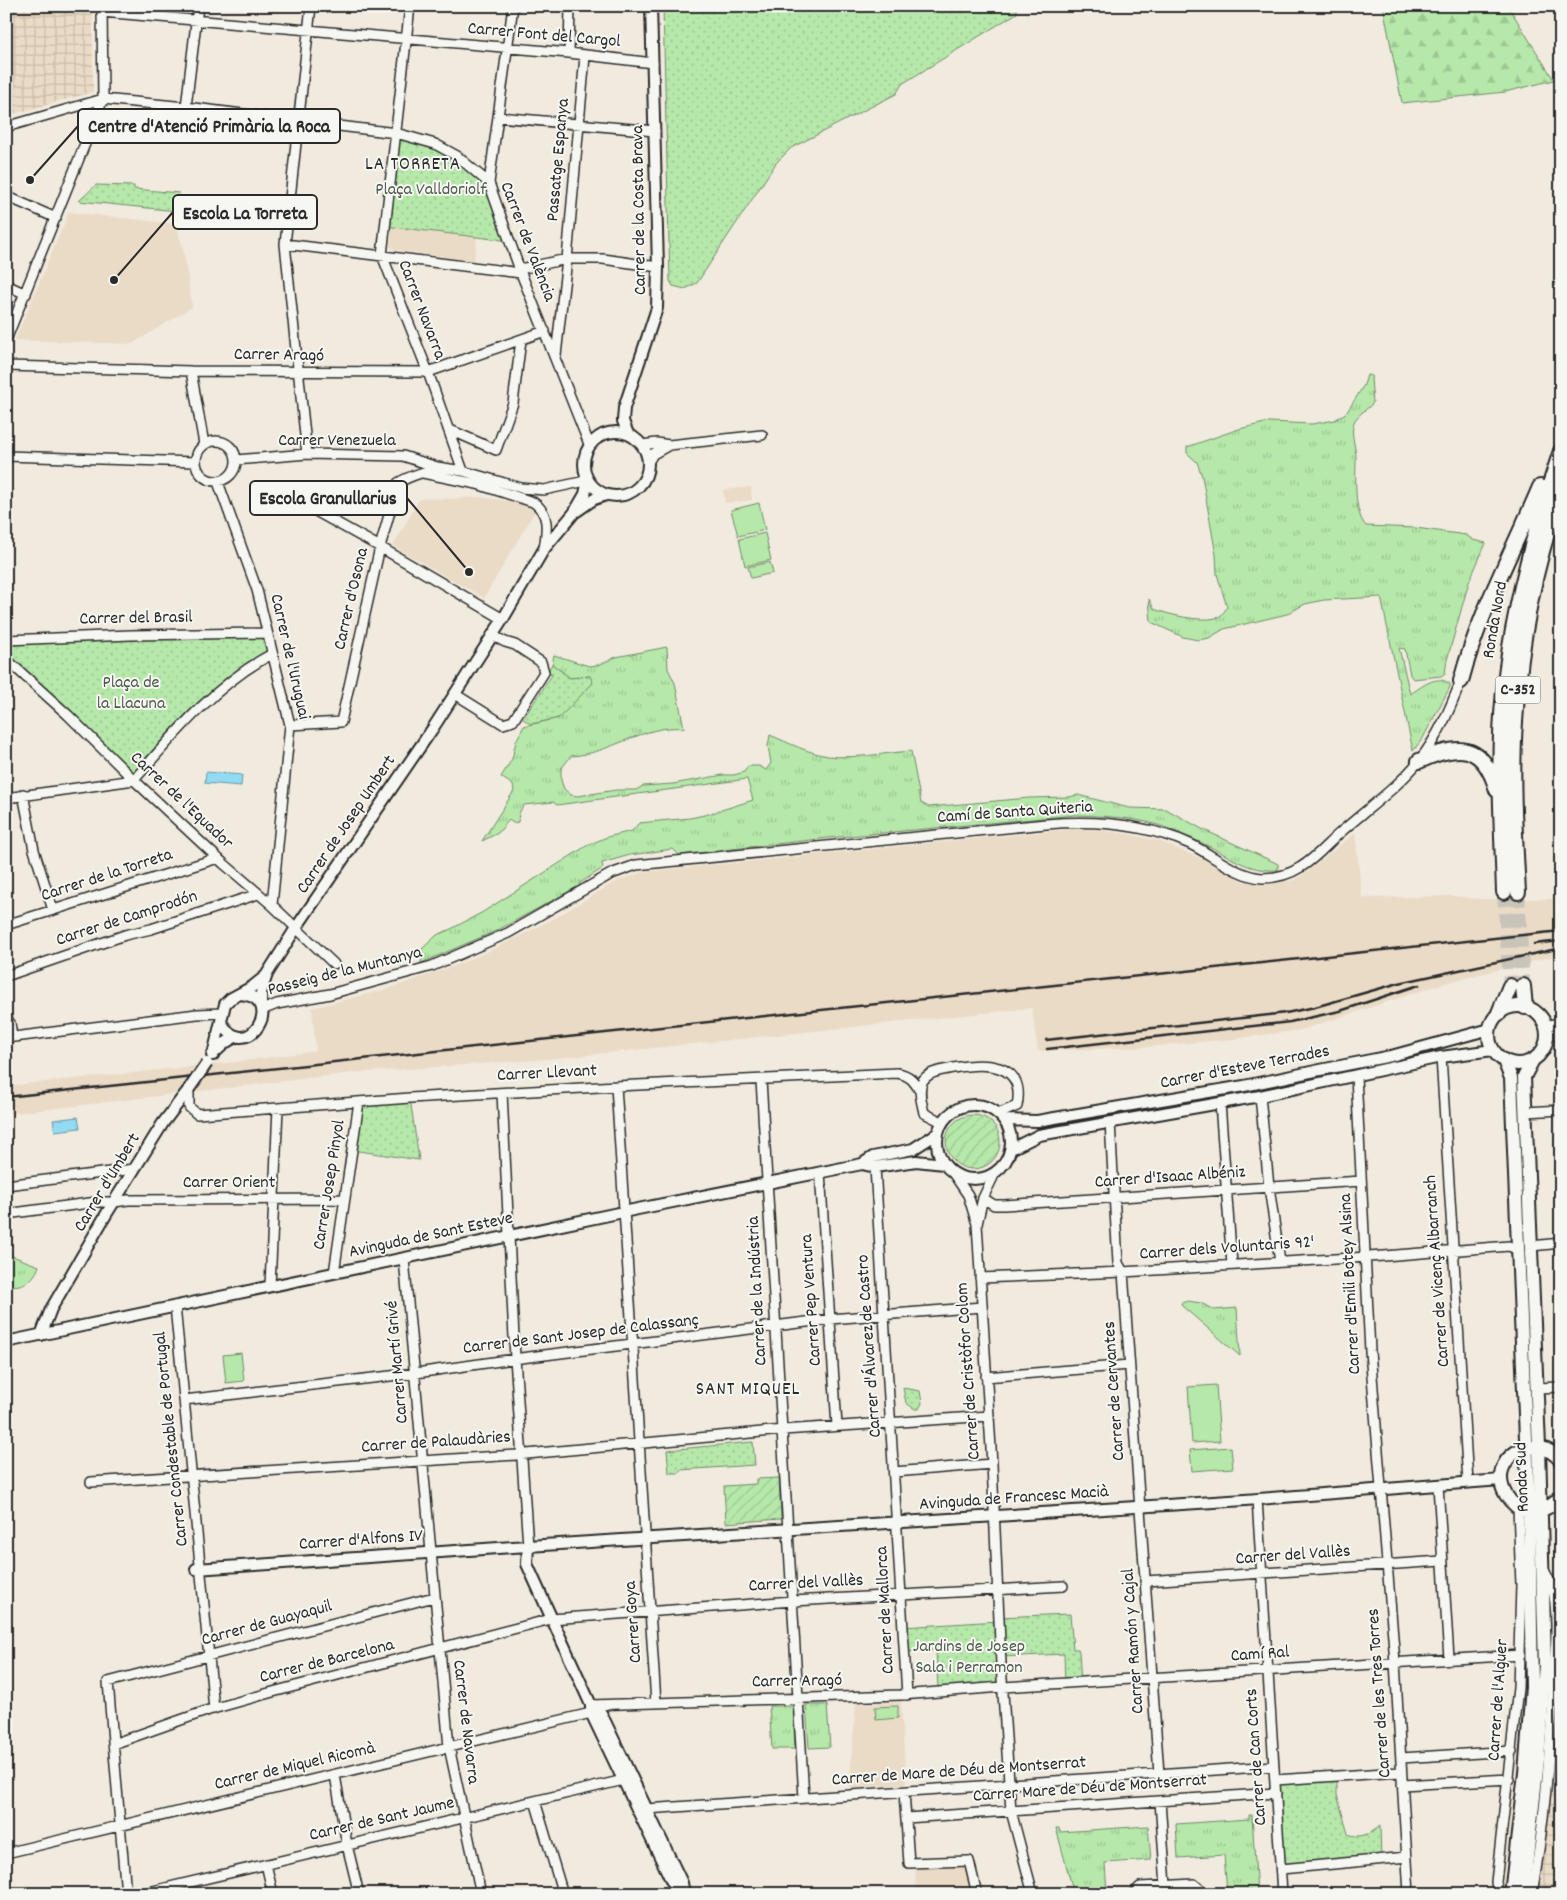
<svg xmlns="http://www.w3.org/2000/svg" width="1567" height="1900" viewBox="0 0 1567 1900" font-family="Dekko,sans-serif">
<defs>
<pattern id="industrial-grid" width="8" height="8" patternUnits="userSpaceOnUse" patternTransform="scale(1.25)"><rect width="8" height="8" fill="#eadbc6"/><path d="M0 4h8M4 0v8" fill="none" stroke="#c9bcaa"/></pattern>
<pattern id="grass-tufts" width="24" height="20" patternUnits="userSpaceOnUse" patternTransform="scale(1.25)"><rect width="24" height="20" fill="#b5e8a9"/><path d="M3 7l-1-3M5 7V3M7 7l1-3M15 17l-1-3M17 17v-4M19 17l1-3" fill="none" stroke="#9cc792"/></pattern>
<pattern id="forest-firs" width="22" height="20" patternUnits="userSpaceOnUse" patternTransform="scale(1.25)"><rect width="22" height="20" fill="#b5e8a9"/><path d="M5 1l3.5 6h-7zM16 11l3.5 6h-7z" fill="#9cc792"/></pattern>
<pattern id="park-dots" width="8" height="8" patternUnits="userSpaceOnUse" patternTransform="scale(1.25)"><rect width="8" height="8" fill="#b5e8a9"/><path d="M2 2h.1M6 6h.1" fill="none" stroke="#9cc792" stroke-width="1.8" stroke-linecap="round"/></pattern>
<pattern id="garden-furrows" width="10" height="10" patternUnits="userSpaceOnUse" patternTransform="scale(1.25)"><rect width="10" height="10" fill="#b5e8a9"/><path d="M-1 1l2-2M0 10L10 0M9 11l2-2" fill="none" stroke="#9cc792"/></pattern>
</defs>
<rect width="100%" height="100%" fill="#f1eade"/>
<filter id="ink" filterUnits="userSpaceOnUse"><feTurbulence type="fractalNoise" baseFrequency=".02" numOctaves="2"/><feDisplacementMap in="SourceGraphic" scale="10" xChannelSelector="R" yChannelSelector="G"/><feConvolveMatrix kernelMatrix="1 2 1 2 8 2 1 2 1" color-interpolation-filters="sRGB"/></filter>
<g filter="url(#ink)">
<!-- built -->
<path fill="#eadbc6" d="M69 212 176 224 184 253 192 307 132 344 15 340Z
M392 227 477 237 474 261 394 250 390 246Z
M751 487 752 500 725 503 723 490Z
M478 497 518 502 535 511 484 598 393 546 419 500 424 498 450 499Z
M1072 829 1097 830 1127 834 1159 841 1207 861 1242 881 1267 885 1294 880 1307 872 1355 833 1362 898 1453 896 1481 899H1561V954L1445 983 1301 1030 1233 1039 1146 1047 1038 1051 1032 1008 549 1059 352 1073 6 1114V1086L236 1062 316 1051 312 1008 387 989 457 965 496 948 553 919 617 881 643 872Z
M901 1702 906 1784 849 1788 856 1704Z
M966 1864 974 1894H916L915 1867Z"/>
<!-- industrial -->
<path fill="url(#industrial-grid)" d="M6 6H93V92L6 116Z
M1561 1652V1894H1519L1539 1654Z"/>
<!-- grass -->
<path fill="url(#grass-tufts)" stroke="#708a6a" d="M1367 375 1372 376 1371 378 1373 403C1367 410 1354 416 1353 426 1351 436 1356 448 1356 458 1356 476 1353 512 1366 526L1416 528 1466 535 1473 540 1486 543 1469 582 1447 660 1445 673 1441 676 1413 679 1410 675 1405 649 1399 648 1410 694C1422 687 1436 673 1450 684V687L1423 738 1413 751 1381 597 1324 600 1305 604 1287 614 1224 629 1209 638 1198 640 1183 637 1151 622 1149 599 1154 609C1169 615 1200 622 1216 618 1222 616 1224 612 1227 607L1217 574 1216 555 1202 476 1197 462 1187 453V447L1239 429 1269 422 1312 424 1335 420 1347 412 1364 385Z
M667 647 668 669 675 683 684 728C643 724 611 754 571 756L561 769V780L564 789 571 795 578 796 616 790H636L643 786 673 784 723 775H734L744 772 748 766H759L766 770 771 763 768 746 770 735C789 743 808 753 828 756 853 759 886 753 911 751L921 803 929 807 1029 798 1069 797 1078 795 1129 808 1166 809 1202 829 1274 862 1278 864V870C1246 872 1231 856 1204 844 1189 837 1173 830 1158 825 1131 817 1102 816 1075 815L828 838 679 855 673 849 630 855 602 863 603 868 580 883 579 886 498 930 421 963 422 949 437 935 451 929 483 912 588 845 607 837 632 831 639 823 690 818 709 814 753 800 747 779 557 805 553 802 524 805 519 813 518 822 513 823 509 820 498 833 482 841 514 791 513 785 501 777 512 759 516 741 524 726 559 718 590 676 570 678 552 664 554 655 589 666 598 665 616 657Z
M11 1251 12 1256 39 1266C34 1281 22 1288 6 1285V1252Z
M1188 1301 1201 1303 1214 1310 1237 1308 1240 1356 1182 1306 1181 1303Z
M806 1705H827L830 1747 809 1748Z
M769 1706H793L795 1749H772Z
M1249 1815H1252L1257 1894H1253L1252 1890 1231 1891V1894H1227L1224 1855 1178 1858 1176 1824 1249 1819Z
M1148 1826 1151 1860 1105 1863 1107 1894H1074L1056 1828H1059L1060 1832Z"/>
<!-- forest -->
<path fill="url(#forest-firs)" stroke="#708a6a" d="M1383 6H1508L1554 80 1505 92 1402 103Z"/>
<!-- park -->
<path fill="url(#park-dots)" stroke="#708a6a" d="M663 6H1017V13L902 84 896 94 791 148 776 163 697 283 685 289 673 286 670 281Z
M396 133 435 144 489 183 510 241 385 226Z
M96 185 134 186V189L179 193 177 211 79 201Z
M267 633 272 654 183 725 134 780 6 659V640Z
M552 664 570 678 590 676 593 683 559 718 531 724 523 719 552 675 548 671Z
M410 1098 419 1160 352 1150 359 1102Z
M903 1388 920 1391 922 1403 919 1409H915L906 1403Z
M753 1442 755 1465 680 1470V1473H669L667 1450Z
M1070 1614 1073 1649H1078L1079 1652 1081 1683 1065 1684 1064 1654 1001 1657 1002 1687 938 1688 936 1650 904 1652 903 1627 998 1621V1617Z
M1337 1776V1795L1348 1834C1359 1839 1371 1834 1380 1826L1381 1859 1281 1869 1275 1780Z"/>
<!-- garden -->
<path fill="url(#garden-furrows)" stroke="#708a6a" d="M946 1142a27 27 0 1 1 54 0a27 27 0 1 1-54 0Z
M779 1478 781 1519 726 1523 724 1486 756 1484V1479Z"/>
<!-- pitch -->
<path fill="#b5e8a9" stroke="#708a6a" d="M759 503 765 530 738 536 731 510Z
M765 533 771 560 745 566 739 539Z
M770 562 773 573 751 578 748 567Z
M241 1353 244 1381 226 1383 223 1355Z
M1216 1385 1220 1441 1192 1443 1188 1387Z
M1231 1447 1233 1468 1192 1471 1190 1450Z
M898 1706V1718L876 1720 875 1707Z"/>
<!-- water -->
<path fill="#92dcf3" stroke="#6995a3" d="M206 772 242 775 241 786 205 783Z
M78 1117 80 1128 55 1131 53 1120Z"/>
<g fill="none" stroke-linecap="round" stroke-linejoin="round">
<!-- trunk-tunnel -->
<path stroke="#c9c4ba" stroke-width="14" stroke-dasharray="14 7" stroke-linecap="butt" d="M1504 892 1510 986
M1518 892 1523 986"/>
<!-- minor casing -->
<g stroke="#2b2b2b" stroke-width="12">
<path id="minor" d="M410 6 382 255 428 372 463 471
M102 12 569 53 653 63
M569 53 570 6
M186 107 198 6
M498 117 655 131
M6 127 103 99 186 107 396 133 435 144 457 156 489 183 521 273 589 444
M489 183 513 6
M6 196 56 218
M285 244 521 273
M520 269 567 259H603L658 267
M6 285 26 294
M6 340 103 99 102 7
M556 355 567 259 585 56
M6 366 191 371 428 372 545 331
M191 371 204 444
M448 429 496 450 513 403 521 340
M196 461a20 20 0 1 1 40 0a20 20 0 1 1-40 0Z
M642 445 657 443 669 445 762 435
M307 454 285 244 311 6
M6 456 195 462
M236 460 307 454 403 456 437 467 463 471 521 488 544 490 581 482 587 478
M648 462 653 454 669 445
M423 473 477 484 533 502C550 513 547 530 544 549
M218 482 257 590 290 725 272 905
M287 495 380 547 503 619
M6 640 131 635 267 633
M6 659 68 715 134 780 223 863 272 905 334 964
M455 694 503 724 513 721 543 674 544 672 541 662 515 645 505 642 492 635
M290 725 341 722 380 547 398 483C410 475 424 473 437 467
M23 794 34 850 53 910
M6 798 134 780C174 734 217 683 272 654
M6 925 218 858
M6 976 125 935 151 929 258 894
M262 1010 277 1004 330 994 432 966 508 933 611 874 636 865 1046 824C1095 820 1145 824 1190 844 1213 855 1236 876 1262 878 1275 878 1290 874 1301 867 1316 858 1328 843 1341 832 1367 809 1397 788 1419 761 1438 737 1450 709 1461 681
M6 1018 10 1023 12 1037
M1545 1026 1561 1022
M1547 1036 1561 1033
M6 1038 197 1014 222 1013
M1441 1057 1468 1482
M1356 1076 1370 1351 1395 1662 1409 1894
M761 1080 804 1798
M616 1086 656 1703
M189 1089V1107L197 1114 410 1098 616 1086 897 1073C910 1075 914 1081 920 1091
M502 1093 515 1358 528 1546
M1260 1096 1269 1187 1280 1262
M1220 1103 1232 1265
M1526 1112 1561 1110
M942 1122 924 1113C922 1103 918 1092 922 1082 928 1071 942 1071 953 1068 984 1062 1026 1062 1017 1106L998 1114
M1110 1122 1118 1263 1123 1272 1159 1774
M875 1167 907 1695
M820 1172 837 1426
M953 1173 968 1195 977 1224 992 1464 1001 1664 1011 1811 1033 1894
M6 1185 134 1169
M983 1198 994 1205H1004L1361 1181
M6 1214 97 1202H114L128 1200 344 1199
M977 1224 983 1198 995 1173
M1531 1246 1561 1243
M404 1259 449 1747 481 1894
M334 1273 359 1102
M980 1278 1123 1272 1384 1256 1509 1246 1518 1250
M270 1286 278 1108
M175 1306 214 1709
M986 1377 1129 1365
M1536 1388 1561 1387
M184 1400 416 1373 521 1358 830 1319 982 1307
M894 1472 992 1464
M91 1482 516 1455 783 1430 989 1416
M1438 1485 1449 1659
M1257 1499 1282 1894
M1146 1581 1442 1561
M591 1705 901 1695 1002 1687 1520 1655
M113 1744 209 1710 269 1693 551 1619 793 1601 1063 1586
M1401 1758 1512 1751
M335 1775 347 1845 359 1894
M1275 1780 1401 1772
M1402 1785 1509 1779
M904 1792 909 1863 969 1861 977 1894
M535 1801 563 1894
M1160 1801 1166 1886
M646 1809 1274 1766
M906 1818 1276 1793
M6 1853 591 1713
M266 1864 273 1894
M1281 1869 1407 1857
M6 1888 9 1894
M126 1894 108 1682 434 1597
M140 1894 628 1779
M1133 1894 1140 1887 1194 1884 1200 1889 1201 1894
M1498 1894 1496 1882 1518 1688 1521 1585 1518 1507
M1532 1894C1544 1827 1549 1761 1553 1693 1554 1666 1560 1613 1552 1587 1550 1581 1547 1575 1544 1570"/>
</g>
<!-- tertiary casing -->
<g stroke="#2b2b2b" stroke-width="14">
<path id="tertiary" d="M584 464a32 32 0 1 1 64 0a32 32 0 1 1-64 0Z
M628 434 623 421 624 408 657 308 658 267 651 6
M577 511 594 499 606 495
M261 1005V993L267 974 296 928 433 728 503 619 544 549 574 513 585 494 588 480
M221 1022C247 1067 289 996 239 994
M212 1055 225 1043 237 1036
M213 1055 225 1004 230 999 252 987 267 975
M937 1142a37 37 0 1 1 74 0a37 37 0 1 1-74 0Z
M1004 1120 1037 1121 1244 1086 1320 1070 1391 1056 1490 1029
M1011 1149 1039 1135 1260 1096 1441 1057 1493 1050
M862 1164 875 1167 916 1161 944 1164
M41 1335 51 1309 107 1213 163 1123 189 1089
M6 1342 623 1212 862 1164 873 1157 913 1149 938 1133
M528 1546 527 1564 591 1705 601 1713 682 1883 684 1894
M196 1569 528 1546 1245 1500 1501 1480
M591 1705V1713L673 1884 680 1894"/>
</g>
<!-- secondary casing -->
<g stroke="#2b2b2b" stroke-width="16">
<path id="secondary" d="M1489 1035a29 29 0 1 1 58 0a29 29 0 1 1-58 0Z
M1504 1061 1511 1078 1529 1511 1532 1687 1525 1773 1511 1894
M1561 1461C1535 1428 1485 1459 1506 1495 1511 1503 1518 1509 1527 1511 1541 1513 1552 1507 1561 1496
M1523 1894 1538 1759 1545 1665 1539 1447 1524 1077 1533 1060"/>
</g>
<!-- trunk casing -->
<g stroke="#2b2b2b" stroke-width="18">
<path id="trunk" d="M1461 681C1479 613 1513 551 1540 487
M1419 761C1459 743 1483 743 1497 790
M1504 892C1502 825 1497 757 1504 691 1513 608 1534 530 1561 451
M1518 892C1515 836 1511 778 1515 722 1520 644 1534 564 1561 492
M1523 986 1525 1007
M1499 1013 1510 986"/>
</g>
<!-- minor -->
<use href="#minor" stroke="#f6f6f2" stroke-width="9"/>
<!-- tertiary -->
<use href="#tertiary" stroke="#f6f6f2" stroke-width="10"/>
<!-- secondary -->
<use href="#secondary" stroke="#f6f6f2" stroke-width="12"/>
<!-- trunk -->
<use href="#trunk" stroke="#f6f6f2" stroke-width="14"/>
<!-- rail -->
<path stroke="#2b2b2b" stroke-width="2.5" d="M1534 944 1561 941
M1046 1040 1286 1013 1315 1007 1399 983 1561 948
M1047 1049 1290 1022 1340 1011 1419 985
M6 1097 1561 931"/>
<!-- tertiary-bridge casing -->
<g stroke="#2b2b2b" stroke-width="14" stroke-linecap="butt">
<path id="tertiary-bridge" d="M189 1089 207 1063"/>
</g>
<!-- tertiary-bridge -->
<use href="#tertiary-bridge" stroke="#f6f6f2" stroke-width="10"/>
</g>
</g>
<g text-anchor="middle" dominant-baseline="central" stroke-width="4" stroke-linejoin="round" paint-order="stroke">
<!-- shield labels -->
<rect fill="#f6f6f2" stroke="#686867" stroke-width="1" x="1495.5" y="676.5" width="45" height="27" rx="4"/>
<g font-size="16" font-weight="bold" fill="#2b2b2b">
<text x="1518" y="690">C-352</text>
</g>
<!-- street labels -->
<g font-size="18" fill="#2b2b2b" stroke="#f6f6f2">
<text transform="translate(544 36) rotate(5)">Carrer Font del Cargol</text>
<text transform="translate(559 160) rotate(-85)">Passatge Espanya</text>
<text transform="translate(640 210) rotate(-91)">Carrer de la Costa Brava</text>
<text transform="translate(527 242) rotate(69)">Carrer de València</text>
<text transform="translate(421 310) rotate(69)">Carrer Navarra</text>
<text transform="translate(279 356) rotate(1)">Carrer Aragó</text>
<text x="337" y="441">Carrer Venezuela</text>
<text transform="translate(352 599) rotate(-77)">Carrer d'Osona</text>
<text transform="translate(136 619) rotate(-1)">Carrer del Brasil</text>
<text transform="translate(1496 620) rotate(-80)">Ronda Nord</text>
<text transform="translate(289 657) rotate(77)">Carrer de l'Uruguai</text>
<text transform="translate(181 801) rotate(43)">Carrer de l'Equador</text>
<text transform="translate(1015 813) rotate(-4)">Camí de Santa Quiteria</text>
<text transform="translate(347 825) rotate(-56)">Carrer de Josep Umbert</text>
<text transform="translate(107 876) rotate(-18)">Carrer de la Torreta</text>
<text transform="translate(127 919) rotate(-18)">Carrer de Camprodón</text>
<text transform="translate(345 972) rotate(-14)">Passeig de la Muntanya</text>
<text transform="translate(1245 1068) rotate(-11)">Carrer d'Esteve Terrades</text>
<text transform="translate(547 1074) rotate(-3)">Carrer Llevant</text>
<text transform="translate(1170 1178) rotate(-4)">Carrer d'Isaac Albéniz</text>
<text transform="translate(108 1183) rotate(-59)">Carrer d'Umbert</text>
<text x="229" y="1183">Carrer Orient</text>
<text transform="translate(330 1185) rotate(-81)">Carrer Josep Pinyol</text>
<text transform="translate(431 1236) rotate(-12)">Avinguda de Sant Esteve</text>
<text transform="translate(1227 1249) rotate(-4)">Carrer dels Voluntaris 92'</text>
<text transform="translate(1438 1271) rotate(-94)">Carrer de Vicenç Albarranch</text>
<text transform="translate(1351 1284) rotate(-93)">Carrer d'Emili Botey Alsina</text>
<text transform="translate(758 1291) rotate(-93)">Carrer de la Indústria</text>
<text transform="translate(812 1300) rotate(-94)">Carrer Pep Ventura</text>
<text transform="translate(581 1335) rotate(-7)">Carrer de Sant Josep de Calassanç</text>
<text transform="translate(870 1346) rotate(-94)">Carrer d'Álvarez de Castro</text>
<text transform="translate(398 1362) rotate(-95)">Carrer Martí Grivé</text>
<text transform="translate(969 1371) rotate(-94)">Carrer de Cristòfor Colom</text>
<text transform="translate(1115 1391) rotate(-94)">Carrer de Cervantes</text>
<text transform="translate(172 1439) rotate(-96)">Carrer Condestable de Portugal</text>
<text transform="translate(436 1443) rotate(-4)">Carrer de Palaudàries</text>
<text transform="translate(1523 1477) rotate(-92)">Ronda Sud</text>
<text transform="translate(1014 1499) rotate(-4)">Avinguda de Francesc Macià</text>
<text transform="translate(361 1541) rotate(-4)">Carrer d'Alfons IV</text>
<text transform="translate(1293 1556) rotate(-4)">Carrer del Vallès</text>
<text transform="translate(806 1584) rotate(-3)">Carrer del Vallès</text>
<text transform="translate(886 1610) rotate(-93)">Carrer de Mallorca</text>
<text transform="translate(634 1622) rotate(-94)">Carrer Goya</text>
<text transform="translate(267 1624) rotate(-15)">Carrer de Guayaquil</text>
<text transform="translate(1134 1641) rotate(-94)">Carrer Ramón y Cajal</text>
<text transform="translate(1260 1655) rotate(-4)">Camí Ral</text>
<text transform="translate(327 1662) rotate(-14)">Carrer de Barcelona</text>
<text transform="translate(797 1682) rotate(-1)">Carrer Aragó</text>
<text transform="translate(1380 1693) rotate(-94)">Carrer de les Tres Torres</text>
<text transform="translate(1499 1700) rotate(-86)">Carrer de l'Alguer</text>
<text transform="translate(465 1722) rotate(83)">Carrer de Navarra</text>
<text transform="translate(1257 1757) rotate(-94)">Carrer de Can Corts</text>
<text transform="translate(295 1767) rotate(-13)">Carrer de Miquel Ricomà</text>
<text transform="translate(959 1772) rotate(-4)">Carrer de Mare de Déu de Montserrat</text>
<text transform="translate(1090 1789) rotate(-4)">Carrer Mare de Déu de Montserrat</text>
<text transform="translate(382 1820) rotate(-13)">Carrer de Sant Jaume</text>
</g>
<!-- park labels -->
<g font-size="18" fill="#4e5a4a" stroke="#f6f6f2">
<text x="431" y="190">Plaça Valldoriolf</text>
<text x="131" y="683">Plaça de<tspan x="131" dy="21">la Llacuna</tspan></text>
<text x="969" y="1647">Jardins de Josep<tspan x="969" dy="21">Sala i Perramon</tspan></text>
</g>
<!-- neighbourhood labels -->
<g font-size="19" letter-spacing="1" fill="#2b2b2b" stroke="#f6f6f2">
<text x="413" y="165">LA TORRETA</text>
<text x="748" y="1390">SANT MIQUEL</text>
</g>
</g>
<!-- callouts -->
<path fill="none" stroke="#2b2b2b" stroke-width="2" d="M30 180L78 126M114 280L173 212M469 572L407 498"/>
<g fill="#2b2b2b" stroke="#f6f6f2" stroke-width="2">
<circle cx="30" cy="180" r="5"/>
<circle cx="114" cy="280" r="5"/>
<circle cx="469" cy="572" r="5"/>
</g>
<g fill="#f6f6f2" stroke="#2b2b2b" stroke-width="2">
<rect x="78" y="109" width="262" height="34" rx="5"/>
<rect x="173" y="195" width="144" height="34" rx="5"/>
<rect x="250" y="481" width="157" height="34" rx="5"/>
</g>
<g font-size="19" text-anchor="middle" font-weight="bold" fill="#2b2b2b">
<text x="209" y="132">Centre d'Atenció Primària la Roca</text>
<text x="245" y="219">Escola La Torreta</text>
<text x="328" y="504">Escola Granullarius</text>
</g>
<!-- margin -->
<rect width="1567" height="1900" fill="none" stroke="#f6f6f2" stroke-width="25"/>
<rect x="12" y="12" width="1542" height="1875" fill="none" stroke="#2b2b2b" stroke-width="2" filter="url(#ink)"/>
</svg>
